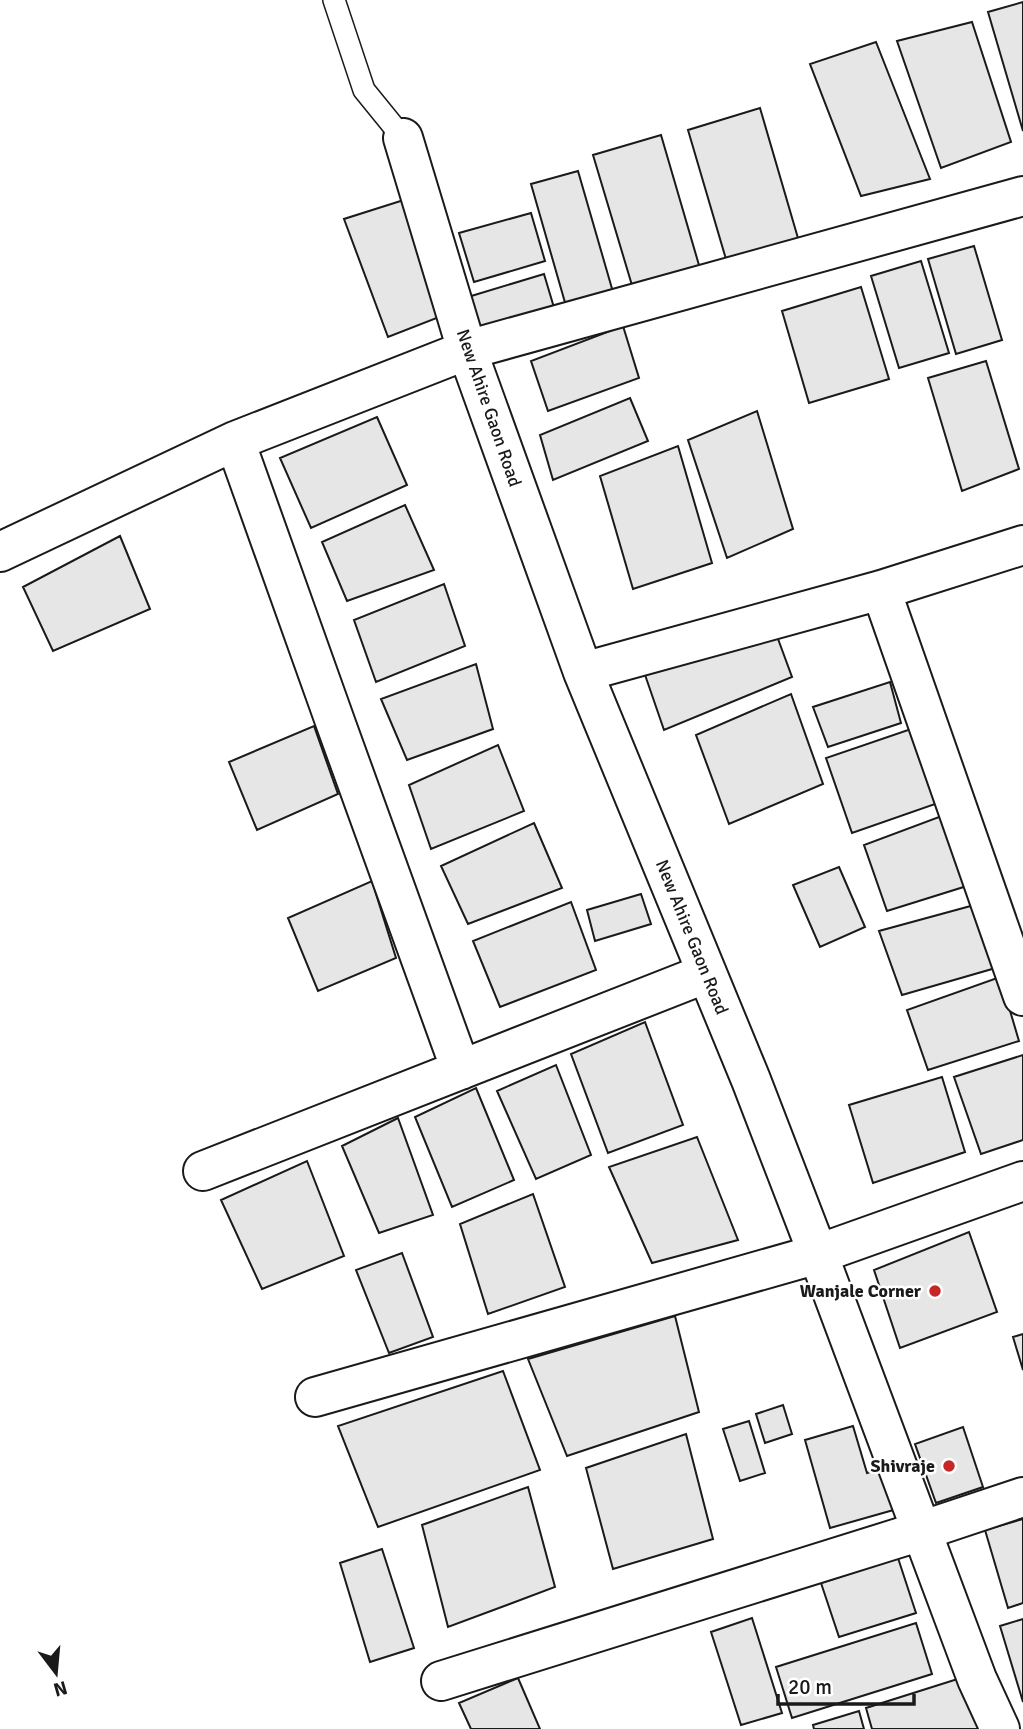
<svg xmlns="http://www.w3.org/2000/svg" width="1023" height="1729" viewBox="0 0 1023 1729" font-family="Signika,sans-serif">
<rect width="100%" height="100%" fill="#fff"/>
<!-- building -->
<path fill="#e6e6e6" stroke="#1a1a1a" stroke-width="2" d="M1023 2V131L988 12Z
M972 22 1011 142 941 168 897 41Z
M876 42 930 179 861 196 810 64Z
M760 108 800 245 728 266 688 130Z
M661 135 701 272 634 292 593 155Z
M578 171 615 299 568 313 531 184Z
M410 198 447 314 388 337 344 219Z
M531 213 545 261 474 282 459 233Z
M974 246 1002 340 956 354 928 259Z
M921 261 949 353 899 368 871 276Z
M544 274 558 321 482 344 468 297Z
M861 287 889 379 809 403 782 311Z
M623 326 639 378 548 411 531 361Z
M986 361 1019 469 962 491 928 378Z
M630 398 648 441 553 480 540 435Z
M757 411 793 529 727 558 688 440Z
M377 417 407 485 311 528 280 458Z
M678 446 712 563 633 589 600 476Z
M405 505 434 570 347 601 322 542Z
M120 536 150 609 53 651 23 587Z
M444 584 465 646 376 682 354 620Z
M774 628 792 677 664 730 643 669Z
M476 664 493 729 407 760 381 699Z
M890 682 901 723 828 747 813 707Z
M791 694 823 784 729 824 696 735Z
M314 726 338 794 257 830 229 762Z
M914 728 941 802 852 833 826 758Z
M498 745 524 811 431 849 409 785Z
M947 814 970 885 887 911 864 845Z
M534 823 562 888 468 924 441 866Z
M839 867 865 927 820 947 793 885Z
M372 881 396 958 318 991 288 918Z
M641 894 651 924 595 941 587 910Z
M571 902 596 970 500 1007 473 941Z
M978 904 999 967 902 995 879 931Z
M1000 977 1019 1041 928 1070 907 1010Z
M645 1022 683 1125 608 1153 571 1054Z
M1023 1055V1140L981 1154 954 1077Z
M556 1065 591 1155 536 1179 497 1091Z
M942 1077 965 1152 873 1183 849 1105Z
M476 1088 514 1180 452 1207 415 1117Z
M398 1118 433 1215 379 1233 342 1146Z
M697 1137 738 1240 652 1263 609 1167Z
M307 1161 344 1256 262 1289 221 1200Z
M533 1194 565 1287 488 1314 460 1224Z
M969 1232 997 1312 900 1348 874 1270Z
M402 1253 433 1337 389 1353 356 1270Z
M675 1316 699 1412 567 1456 528 1359Z
M1023 1334V1370L1013 1337Z
M503 1371 540 1470 378 1527 338 1426Z
M783 1405 792 1434 765 1443 756 1414Z
M749 1421 765 1473 740 1481 723 1429Z
M853 1426 867 1473 885 1468 897 1509 830 1528 805 1440Z
M963 1427 983 1487 936 1503 915 1444Z
M686 1434 713 1539 613 1569 586 1468Z
M528 1487 555 1587 448 1627 422 1525Z
M1023 1519V1603L1008 1608 985 1530Z
M382 1549 414 1648 370 1662 340 1563Z
M898 1558 916 1613 839 1637 821 1583Z
M752 1618 782 1713 741 1725 711 1632Z
M1023 1619V1702L1000 1626Z
M916 1623 932 1674 792 1718 776 1667Z
M967 1676 984 1729H872L866 1708Z
M518 1678 540 1729H471L459 1703Z
M859 1711 864 1729H814L813 1725Z"/>
<g fill="none" stroke-linecap="round" stroke-linejoin="round">
<!-- service casing -->
<g stroke="#1a1a1a" stroke-width="24">
<path id="service" d="M334 0 364 90 403 138"/>
</g>
<!-- minor casing -->
<g stroke="#1a1a1a" stroke-width="42">
<path id="minor" d="M403 138 467 350 583 672 751 1080 818 1254 977 1679 1000 1729
M235 441 337 727 461 1070
M0 552 235 441 467 350 1023 196
M881 590 1023 996
M583 672 881 590 1023 545
M203 1171 707 973
M315 1397 818 1254 1023 1181
M441 1681 921 1531 1023 1497"/>
</g>
<!-- service -->
<use href="#service" stroke="#fff" stroke-width="21"/>
<!-- minor -->
<use href="#minor" stroke="#fff" stroke-width="38"/>
</g>
<!-- markers -->
<g fill="#c62828" stroke="#fff" stroke-width="2.5">
<circle cx="935" cy="1291" r="7"/>
<circle cx="949" cy="1466" r="7"/>
</g>
<g text-anchor="middle" dominant-baseline="central" stroke-width="5" stroke-linejoin="round" paint-order="stroke">
<!-- street labels -->
<g font-size="18" fill="#1a1a1a" stroke="#fff">
<text transform="translate(489 408) rotate(71)">New Ahire Gaon Road</text>
<text transform="translate(692 937) rotate(68)">New Ahire Gaon Road</text>
</g>
<!-- poi labels -->
<g font-size="18" font-weight="bold" fill="#1a1a1a" stroke="#fff" text-anchor="end">
<text x="921" y="1291">Wanjale Corner</text>
<text x="935" y="1466">Shivraje</text>
</g>
</g>
<!-- north arrow -->
<g transform="translate(56 1673) rotate(164)" stroke="#ffffff" stroke-width="5" paint-order="stroke">
<path d="M0-5L12 26L0 18L-12 26Z" fill="#1a1a1a"/>
<text y="-10" font-size="19" font-weight="bold" text-anchor="middle" fill="#1a1a1a">N</text>
</g>
<!-- scale -->
<path d="M778 1694v10h136v-10" fill="none" stroke="#1a1a1a" stroke-width="3.5"/>
<text x="788" y="1694" font-size="21" fill="#1a1a1a" stroke="#ffffff" stroke-width="5" paint-order="stroke">20 m</text>
</svg>
